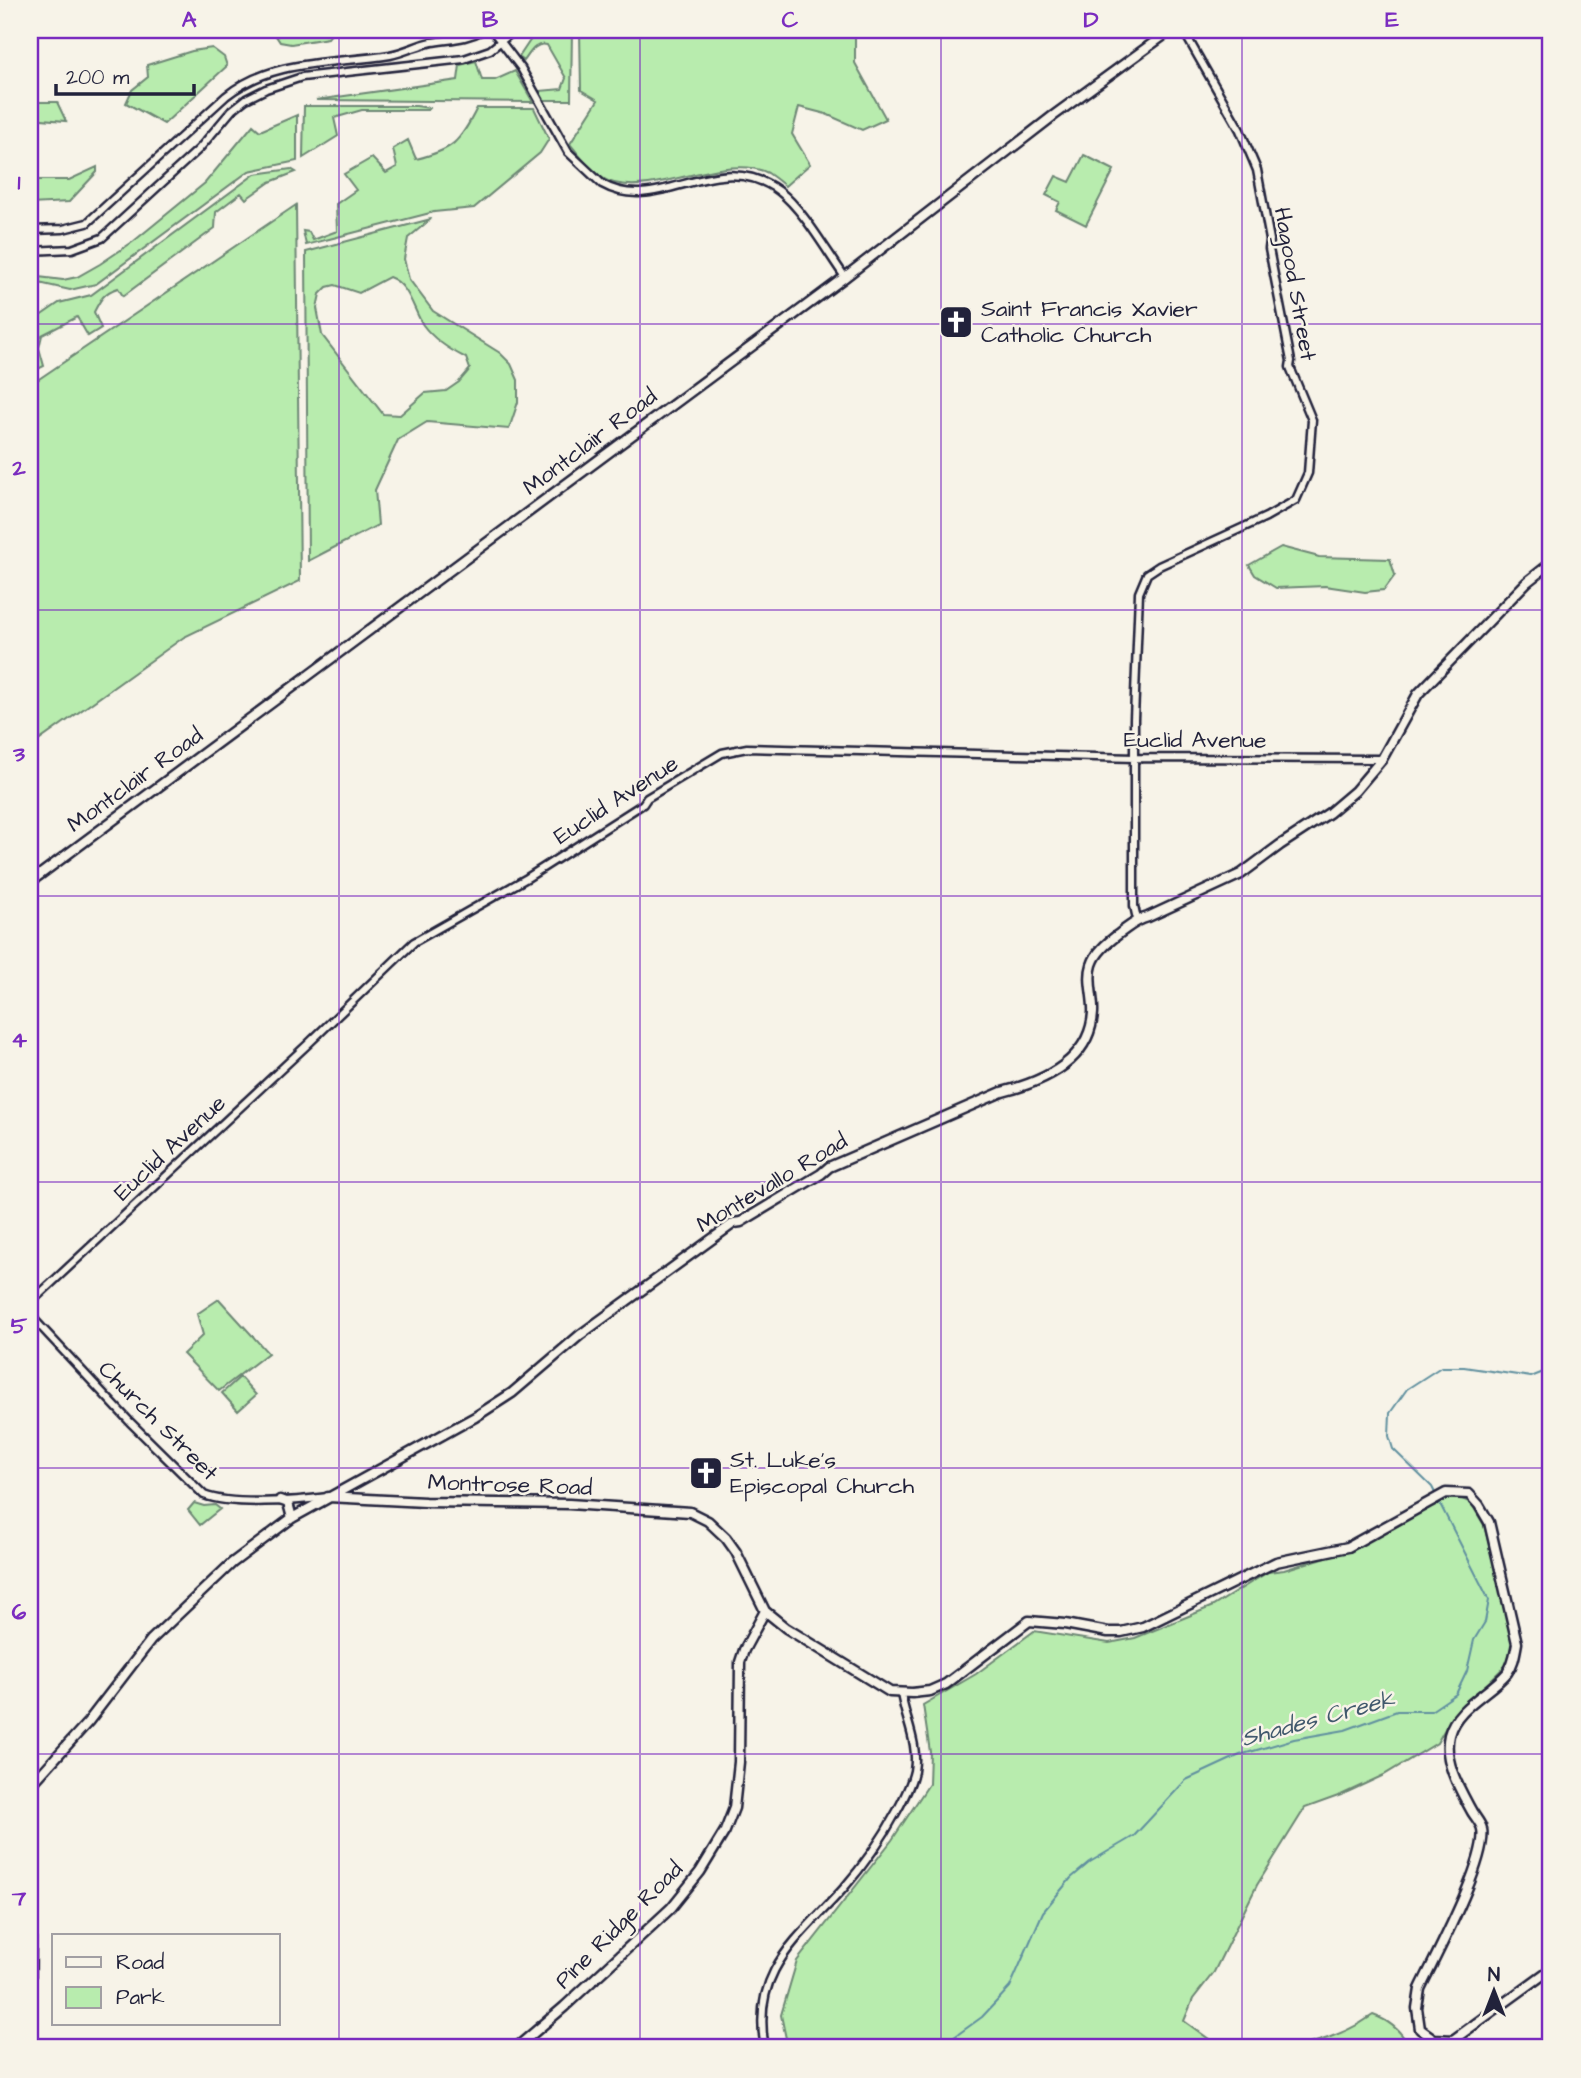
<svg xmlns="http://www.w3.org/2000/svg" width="1581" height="2078" viewBox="0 0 1581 2078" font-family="'Architects Daughter',sans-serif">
<rect width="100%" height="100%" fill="#f7f3e8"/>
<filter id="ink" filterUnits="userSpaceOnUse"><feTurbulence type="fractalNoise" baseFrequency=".0143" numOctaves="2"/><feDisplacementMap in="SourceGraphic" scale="14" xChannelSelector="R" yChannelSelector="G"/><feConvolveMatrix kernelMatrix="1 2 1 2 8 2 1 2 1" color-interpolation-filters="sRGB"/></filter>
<g filter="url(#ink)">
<!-- green -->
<path fill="#b8ecae" stroke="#6d8774" stroke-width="2" fill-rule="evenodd" d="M272 30H330L332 33 328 38 291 44 280 42Z
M537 30H572L571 100H543L539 91 562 89 566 78 547 45C535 42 530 53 524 61L519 57Z
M580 30H855V63L886 119 862 130 826 114 799 107 792 134 810 164 785 186C780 182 774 177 768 173 727 152 660 195 614 183 595 178 582 158 570 144L598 100 581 90Z
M212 48 224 57 227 66 164 124 126 103 132 90 148 77 147 65 192 51Z
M476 61 482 80H495L515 71 533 102 316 100 458 80 460 65Z
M30 102H57L66 121 30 118Z
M304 106H416L430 108 428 110H362L334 118 338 136 303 158Z
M477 108H534L549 139 540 153 474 208 434 212 306 245 303 231 309 232 313 240 337 231 336 204 356 190 344 174 372 158 386 173 397 167 393 149 408 140 416 159C453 150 460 142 477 108Z
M297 115V161L249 171 96 284 70 290 30 281V276L63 280 77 277 100 264 134 241 205 183 253 125 260 131Z
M1084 155 1114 170 1086 225 1056 210 1060 202 1046 195 1056 176 1070 182Z
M97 167V172L69 202 30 204V180H69Z
M291 169 296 172 270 182 246 199 241 193 216 212 215 228 123 296 118 288C104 292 100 300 94 312L101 328 88 336 77 317 42 335 39 348 44 366 34 371 30 370V323L59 303 91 295 255 174Z
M296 205 300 581 184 637 30 747V385Z
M431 219 408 238 404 259 409 279 433 311 500 353 511 364 518 380V402L509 429 427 422 398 440 375 490 378 525 308 561 306 252ZM389 277C409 284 413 309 423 325 434 340 450 350 466 358L470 369 459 382 446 391 425 393 400 415 383 414 322 335 317 308 320 294 327 287 335 285 359 293Z
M1281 547 1319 557 1390 559 1395 575 1384 590 1365 592 1325 586 1276 588 1255 575 1249 565Z
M219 1299 268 1353 219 1391 183 1354 203 1335 197 1314Z
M240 1377 256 1395 238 1411 222 1393Z
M1458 1497 1471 1503 1484 1525 1513 1638 1508 1663 1450 1720 1437 1743 1384 1775 1341 1795 1305 1808 1257 1885 1214 1972 1193 1999 1184 2021 1216 2044 1229 2048H788L781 2015 797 1961 892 1840 929 1784 930 1752 923 1705 976 1674 1034 1631 1109 1643 1135 1638 1213 1606 1268 1572 1284 1570 1336 1554 1392 1529 1446 1498Z
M194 1503 204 1506 215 1505 220 1509 200 1525 188 1510Z
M1373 2015C1390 2021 1402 2031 1410 2048H1292C1321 2042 1349 2032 1373 2015Z"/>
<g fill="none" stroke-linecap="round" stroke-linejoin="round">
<!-- stream -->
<path stroke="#60909f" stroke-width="2" d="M1436 1495 1432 1487 1393 1449 1389 1436 1390 1413 1407 1389 1441 1367H1464L1531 1377 1551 1369
M939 2048 982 2017 1010 1987 1043 1912 1071 1878 1090 1862 1134 1836 1186 1780 1240 1755 1294 1739 1345 1730 1397 1711H1431L1456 1694 1467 1671 1474 1640 1485 1622 1489 1600 1438 1500"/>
<!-- minor casing -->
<g stroke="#22223b" stroke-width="11">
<path id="minor" d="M492 30 521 68 568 152 602 184C660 217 717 145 779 191 803 209 827 252 845 277
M30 230 63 229 87 223 226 96C273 58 335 64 390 55 405 52 418 45 432 42 450 39 467 39 483 30
M30 251 72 249 102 238 199 149 232 110 246 99 266 89 302 77 464 59 490 50 515 30
M1137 919 1134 906V719L1139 593 1147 574 1159 566 1266 517 1296 500 1308 473 1312 420 1290 367 1291 361 1269 249 1270 240 1257 170 1240 130 1183 30
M30 1303 307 1045 414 942 527 878 643 804 647 798 722 753 747 748 1135 758 1382 759
M30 1315 130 1422 204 1495C231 1506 298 1501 328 1497
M31 2048 33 1783
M765 2048C750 1971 798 1939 843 1889 864 1865 882 1839 897 1811 904 1798 911 1785 914 1771 919 1743 905 1720 901 1693"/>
</g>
<!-- major casing -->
<g stroke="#22223b" stroke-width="13">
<path id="major" d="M30 882 845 277 1053 116 1171 30
M328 1497 425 1502 569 1504 690 1512 708 1521 726 1538 736 1552 765 1611 786 1628 890 1692 912 1693 930 1691 946 1684 1029 1621 1065 1624 1108 1632H1121L1143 1627 1276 1562 1348 1547 1446 1493 1469 1494 1479 1505 1489 1522 1517 1643C1515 1653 1514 1664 1507 1673 1490 1693 1456 1707 1449 1735 1443 1761 1459 1788 1471 1810 1474 1816 1481 1823 1482 1829 1488 1859 1435 1957 1420 1989L1417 2008 1420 2029 1434 2039 1453 2040 1551 1969
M280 1500 288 1503 292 1518
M30 1786 88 1722 151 1640 232 1563 292 1518 475 1417 512 1393 580 1335 734 1223 741 1222 821 1174 829 1167 1002 1092C1042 1082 1090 1061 1093 1013 1094 997 1087 980 1092 965 1096 951 1110 941 1120 933 1130 926 1136 920 1148 917L1241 874 1280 845 1329 813 1355 791 1382 759 1418 694 1527 582 1551 563
M516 2048 564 2007 671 1908 700 1872 725 1831 734 1808 739 1762 740 1662 744 1650 765 1611"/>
</g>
<!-- minor -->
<use href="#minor" stroke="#f7f3e8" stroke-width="6"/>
<!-- major -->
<use href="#major" stroke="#f7f3e8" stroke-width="8"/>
</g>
</g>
<!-- grid -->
<path fill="none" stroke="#7b2cbf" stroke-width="2" stroke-opacity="0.55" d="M339 30V2048M640 30V2048M941 30V2048M1242 30V2048M30 324H1551M30 610H1551M30 896H1551M30 1182H1551M30 1468H1551M30 1754H1551"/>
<!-- icons -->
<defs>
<g id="church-square" transform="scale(1.75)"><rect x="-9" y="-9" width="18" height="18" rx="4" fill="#22223b" stroke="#f7f3e8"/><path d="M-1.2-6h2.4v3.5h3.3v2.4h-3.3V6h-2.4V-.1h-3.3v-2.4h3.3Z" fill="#fff"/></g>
</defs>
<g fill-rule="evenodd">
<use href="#church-square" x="956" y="322"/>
<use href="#church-square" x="706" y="1473"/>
</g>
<g text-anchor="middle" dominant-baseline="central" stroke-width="5" stroke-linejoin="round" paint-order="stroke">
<!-- street labels -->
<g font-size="23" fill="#22223b" stroke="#f7f3e8">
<text transform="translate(1295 284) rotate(80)">Hagood Street</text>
<text transform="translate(590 442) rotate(-37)">Montclair Road</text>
<text x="1195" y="740">Euclid Avenue</text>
<text transform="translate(135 780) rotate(-36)">Montclair Road</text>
<text transform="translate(616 800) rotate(-33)">Euclid Avenue</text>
<text transform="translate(170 1148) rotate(-43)">Euclid Avenue</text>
<text transform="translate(772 1183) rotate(-31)">Montevallo Road</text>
<text transform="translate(158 1421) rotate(45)">Church Street</text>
<text transform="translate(510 1485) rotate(2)">Montrose Road</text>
<text transform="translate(619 1925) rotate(-45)">Pine Ridge Road</text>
</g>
<!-- poi labels -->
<g font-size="23" fill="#22223b" stroke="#f7f3e8" text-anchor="start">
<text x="981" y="309">Saint Francis Xavier<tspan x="981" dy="26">Catholic Church</tspan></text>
<text x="730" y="1460">St. Luke's<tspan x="730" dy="26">Episcopal Church</tspan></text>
</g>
<!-- water labels -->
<g font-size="24" font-style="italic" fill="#41596d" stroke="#f7f3e8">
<text transform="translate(1318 1719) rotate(-15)">Shades Creek</text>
</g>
</g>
<!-- margin -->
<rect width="1581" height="2078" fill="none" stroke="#f7f3e8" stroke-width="77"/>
<!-- legend -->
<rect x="52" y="1934" width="228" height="91" fill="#f7f3e8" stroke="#a29fa3" stroke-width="2"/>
<rect x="66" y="1957" width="35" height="10" fill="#f7f3e8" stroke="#a29fa3" stroke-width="2"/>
<text x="116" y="1969" font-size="21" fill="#22223b">Road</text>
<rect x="66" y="1987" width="35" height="21" fill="#b8ecae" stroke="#a29fa3" stroke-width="2"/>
<text x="116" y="2004" font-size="21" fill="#22223b">Park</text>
<!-- north arrow -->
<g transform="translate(1494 1991)" stroke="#f7f3e8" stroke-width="5" paint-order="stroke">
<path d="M0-5L12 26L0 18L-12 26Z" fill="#22223b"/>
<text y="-10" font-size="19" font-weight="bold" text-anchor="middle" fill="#22223b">N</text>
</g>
<!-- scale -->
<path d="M56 84v10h138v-10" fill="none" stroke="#22223b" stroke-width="3.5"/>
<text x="66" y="84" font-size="21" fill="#22223b" stroke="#f7f3e8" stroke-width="5" paint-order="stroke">200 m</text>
<rect x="38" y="38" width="1504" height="2001" fill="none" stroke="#7b2cbf" stroke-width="2.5"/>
<g font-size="23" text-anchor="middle" font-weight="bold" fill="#7b2cbf">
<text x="189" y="27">A</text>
<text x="490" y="27">B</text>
<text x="790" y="27">C</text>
<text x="1091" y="27">D</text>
<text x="1392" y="27">E</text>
<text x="19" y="189">1</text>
<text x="19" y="475">2</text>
<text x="19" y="761">3</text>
<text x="19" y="1047">4</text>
<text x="19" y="1333">5</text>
<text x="19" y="1619">6</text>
<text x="19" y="1905">7</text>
</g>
</svg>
